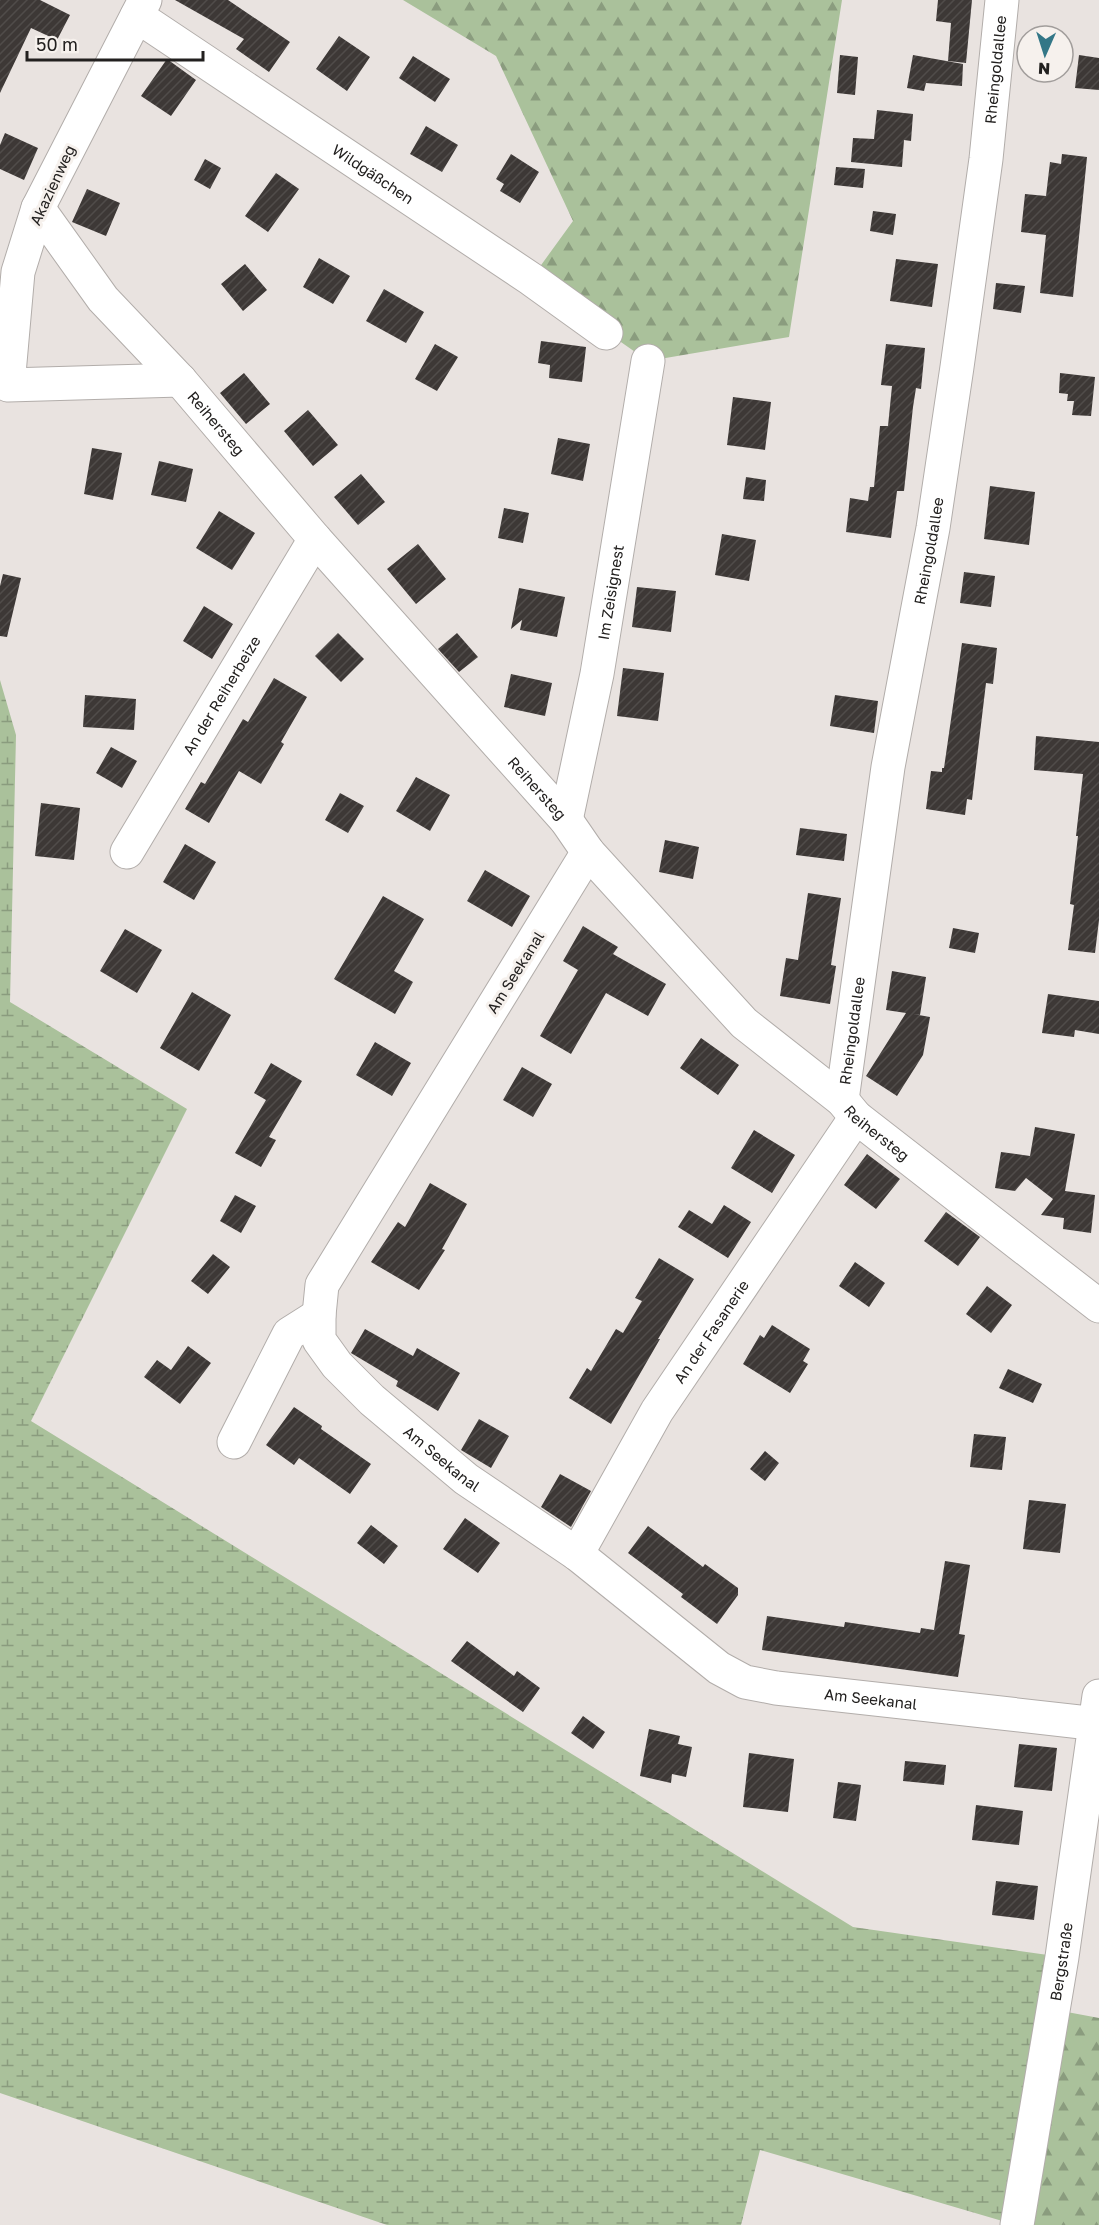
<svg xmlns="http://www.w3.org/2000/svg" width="1099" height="2225" viewBox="0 0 1099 2225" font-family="'Golos Text',sans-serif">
<defs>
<pattern id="forest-firs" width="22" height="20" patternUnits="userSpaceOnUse" patternTransform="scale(1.5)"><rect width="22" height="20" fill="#aac19b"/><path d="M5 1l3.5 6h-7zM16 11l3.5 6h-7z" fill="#8a9c7e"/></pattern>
<pattern id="wetland-marsh" width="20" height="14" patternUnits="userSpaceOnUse" patternTransform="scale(1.5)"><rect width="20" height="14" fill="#aac19b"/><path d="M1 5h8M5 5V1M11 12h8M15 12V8" fill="none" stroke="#8a9c7e"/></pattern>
<pattern id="building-hatch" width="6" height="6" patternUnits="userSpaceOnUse" patternTransform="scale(1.5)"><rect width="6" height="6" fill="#3d3836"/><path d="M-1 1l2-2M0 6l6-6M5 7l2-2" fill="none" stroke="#504c4a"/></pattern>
</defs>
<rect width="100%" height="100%" fill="#e9e3e0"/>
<!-- forest -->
<path fill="url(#forest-firs)" d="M403 0H842L789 337 648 361 531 279 573 221 496 56Z
M1051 2009 1099 2018V2225H1017Z"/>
<!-- wetland -->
<path fill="url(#wetland-marsh)" d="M0 680 16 735 10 1002 187 1109 31 1421 853 1927 1062 1957 1016 2225 760 2150 741 2225H387L0 2093Z"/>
<!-- building -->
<path fill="url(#building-hatch)" d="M0 0H40L70 15 57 40 31 28 0 93Z
M175 0H228L290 42 269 72 236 49 244 39Z
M938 0H972L966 63 948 61 951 23 936 21Z
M339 36 370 57 347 91 316 69Z
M840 55 858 57 855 95 837 93Z
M913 55 963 64 962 86 926 83 924 91 907 88Z
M1079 55 1099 58V90L1075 88Z
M413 56 450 79 435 102 399 78Z
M167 59 196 80 171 116 141 96Z
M877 110 913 114 911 141 904 140 902 167 851 162 853 138 874 139Z
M426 126 458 145 442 172 410 154Z
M5 133 38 148 24 180 0 169V145Z
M511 154 539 172 520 203 500 191 504 184 496 179Z
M1062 154 1087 157 1073 297 1040 293 1046 235 1021 232 1025 194 1046 196 1050 162 1061 164Z
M205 159 221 168 210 189 194 180Z
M836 167 865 169 863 188 834 185Z
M276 173 299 189 268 232 245 216Z
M87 189 120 203 106 236 72 222Z
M873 211 896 214 893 235 870 231Z
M319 258 350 276 333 304 303 287Z
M896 259 938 264 932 307 890 301Z
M245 264 267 290 243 311 221 284Z
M996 283 1025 286 1021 313 993 309Z
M384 289 424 312 406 343 366 321Z
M541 341 586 347 582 382 549 378 550 365 538 363Z
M435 344 458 357 437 391 415 379Z
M886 344 925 348 921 389 916 388 913 407 904 491H897L891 538 846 532 850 498 868 501 870 487H874L880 426H888L892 386 881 385Z
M244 373 270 404 246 424 220 393Z
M1060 373 1095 377 1091 416 1072 415 1074 401H1067L1068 394 1059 393Z
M733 397 771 402 765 450 727 445Z
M308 410 338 445 313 466 284 431Z
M558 438 590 444 583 481 551 474Z
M92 448 122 453 113 500 84 494Z
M159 461 193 469 186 502 151 495Z
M361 474 385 502 358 525 334 497Z
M746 477 766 480 764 501 743 499Z
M990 486 1035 492 1029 545 984 539Z
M504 508 529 513 523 543 498 538Z
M219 511 255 533 232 570 196 548Z
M722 534 756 540 749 581 715 575Z
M418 544 446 579 416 604 387 569Z
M964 572 995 576 991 607 960 603Z
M3 574 21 578 7 637 0 636V586Z
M637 587 676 591 671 632 632 627Z
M519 588 565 597 557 637 520 630 522 620 511 629Z
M204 606 233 624 212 659 183 641Z
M338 633 364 659 341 682 315 656Z
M457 633 478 657 459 672 438 649Z
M962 643 997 648 993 684 986 683 972 800 967 799 965 815 926 809 931 771 942 772V768H944Z
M623 668 664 673 658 721 617 716Z
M511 674 552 683 545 716 504 707Z
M274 678 307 697 281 742 284 744 261 784 239 771 209 823 185 809 201 782 205 784 243 719 248 722Z
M85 695 136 699 134 730 83 727Z
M835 695 878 701 874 733 830 726Z
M1036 736 1099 742V920L1095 953 1068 950 1074 905 1070 904 1078 836H1076L1083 774 1034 770Z
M111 747 137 761 122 788 96 773Z
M416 777 450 795 430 831 396 811Z
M340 793 364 806 348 833 325 820Z
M41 803 80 808 74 860 35 856Z
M800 828 847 834 844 861 796 855Z
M665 840 699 847 693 879 659 872Z
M185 844 216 862 194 900 163 882Z
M485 870 530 896 512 927 467 901Z
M808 893 841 898 831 965 836 966 830 1004 780 996 786 958 798 960Z
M383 896 424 919 394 971 413 982 395 1014 334 979Z
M583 926 618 947 613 954 666 984 648 1016 606 993 571 1054 540 1036 578 970 563 961Z
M953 928 979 933 975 953 949 948Z
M125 929 162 950 137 993 100 971Z
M892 971 926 977 920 1015 913 1014 930 1017 923 1055 897 1096 866 1076 906 1013 886 1010Z
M192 992 231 1015 199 1071 160 1048Z
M1048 994 1099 1001V1034L1075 1030 1074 1037 1042 1033Z
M701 1038 739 1065 718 1095 680 1068Z
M375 1042 411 1063 392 1096 356 1075Z
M271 1063 302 1081 269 1137 276 1140 261 1167 235 1153 266 1100 254 1093Z
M522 1067 552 1084 533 1117 503 1100Z
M1035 1127 1075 1134 1065 1191 1095 1195 1091 1233 1063 1229 1064 1218 1041 1215 1053 1199 1026 1178 1015 1191 995 1188 1001 1152 1030 1156Z
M754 1130 795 1155 772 1193 731 1168Z
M867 1154 900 1179 876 1209 844 1185Z
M430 1183 467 1204 442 1249 445 1250 419 1290 371 1262 398 1222 405 1227Z
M235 1195 256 1206 241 1233 220 1221Z
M724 1205 751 1222 728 1258 678 1227 689 1210 712 1224Z
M946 1212 980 1237 958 1266 924 1241Z
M213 1254 230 1267 208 1294 191 1281Z
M659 1258 694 1279 658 1339H660L611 1424 569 1398 587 1368 591 1371 616 1329 623 1333 642 1301 635 1298Z
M855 1262 885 1283 869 1307 839 1286Z
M987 1286 1012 1305 991 1333 966 1314Z
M772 1325 810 1349 803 1361 808 1364 790 1393 743 1364 760 1335 764 1338Z
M365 1329 413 1356 417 1348 460 1373 438 1411 396 1386 398 1381 351 1353Z
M188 1346 211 1363 180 1404 144 1377 157 1360 171 1370Z
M1008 1369 1042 1384 1033 1403 999 1388Z
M294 1407 322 1426 321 1429 371 1464 350 1494 299 1458 294 1465 266 1445Z
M479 1419 509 1436 491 1468 461 1450Z
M974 1434 1006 1437 1002 1470 970 1467Z
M765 1451 779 1463 765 1481 750 1469Z
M560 1474 591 1491 571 1527 541 1507Z
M1029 1500 1066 1504 1060 1553 1023 1549Z
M465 1518 500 1543 478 1573 443 1549Z
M371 1525 398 1546 384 1564 357 1543Z
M648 1526 703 1567 705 1564 738 1588V1595L717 1624 681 1597 683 1594 628 1553Z
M945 1561 970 1565 959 1634 965 1635 958 1677 762 1650 767 1616 844 1627 845 1622 920 1633 921 1628 934 1630Z
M467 1641 514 1676 517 1671 540 1688 523 1712 451 1661Z
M583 1716 605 1732 593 1749 571 1733Z
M649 1729 680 1736 678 1744 692 1747 686 1777 672 1774 671 1783 640 1776Z
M1019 1744 1057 1748 1052 1791 1014 1787Z
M749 1753 794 1759 788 1812 743 1807Z
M905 1761 946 1765 944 1785 903 1781Z
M838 1782 861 1785 856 1821 833 1818Z
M976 1805 1023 1811 1019 1845 972 1840Z
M996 1881 1038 1886 1034 1920 992 1915Z"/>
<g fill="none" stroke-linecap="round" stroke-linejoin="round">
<!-- minor casing -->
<g stroke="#b2adaa" stroke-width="35">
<g id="minor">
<path d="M145 0 38 208 18 272 8 385 180 380"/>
<path id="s1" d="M137 16 531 279 606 333"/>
<path id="s2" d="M38 208 103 299 180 380 315 539 566 820 588 852 744 1023 842 1100 856 1117 1099 1306"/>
<path id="s3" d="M566 820 597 674 648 361"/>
<path id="s4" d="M127 852 315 539"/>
<path id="s5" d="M588 852 322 1285 319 1315V1340L337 1365 372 1400 466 1479 577 1554 719 1668 745 1682 776 1688 1099 1724"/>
<path id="s6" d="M842 1100 888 767 933 528 957 367 986 159 1002 0"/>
<path d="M234 1442 289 1334 319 1315"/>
<path id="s7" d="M577 1554 657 1411 856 1117"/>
<path id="s8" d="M1017 2225 1062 1957 1099 1696"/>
</g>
</g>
<!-- minor -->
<use href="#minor" stroke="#fff" stroke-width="33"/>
</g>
<g text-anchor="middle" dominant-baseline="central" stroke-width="6" stroke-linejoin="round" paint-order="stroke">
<!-- street labels -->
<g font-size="15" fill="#22201f" stroke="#f6f1ed">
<text stroke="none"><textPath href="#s6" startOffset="1042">Rheingoldallee</textPath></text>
<text stroke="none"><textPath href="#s1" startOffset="284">Wildgäßchen</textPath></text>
<text transform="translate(52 185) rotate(-65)">Akazienweg</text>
<text stroke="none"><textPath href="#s2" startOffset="280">Reihersteg</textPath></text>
<text stroke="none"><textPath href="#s6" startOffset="556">Rheingoldallee</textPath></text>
<text stroke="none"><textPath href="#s3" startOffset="232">Im Zeisignest</textPath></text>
<text stroke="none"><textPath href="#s4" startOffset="183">An der Reiherbeize</textPath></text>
<text stroke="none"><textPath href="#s2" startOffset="766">Reihersteg</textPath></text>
<text transform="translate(515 972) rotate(-58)">Am Seekanal</text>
<text stroke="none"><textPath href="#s6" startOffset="70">Rheingoldallee</textPath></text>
<text stroke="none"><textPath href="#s2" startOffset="1252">Reihersteg</textPath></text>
<text stroke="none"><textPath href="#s7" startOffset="260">An der Fasanerie</textPath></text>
<text stroke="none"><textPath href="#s5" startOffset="735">Am Seekanal</textPath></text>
<text stroke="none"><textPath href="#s5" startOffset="1239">Am Seekanal</textPath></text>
<text stroke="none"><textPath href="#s8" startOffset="267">Bergstraße</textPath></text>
</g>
</g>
<!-- north arrow -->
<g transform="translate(1045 54) rotate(183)"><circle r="28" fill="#f6f1ed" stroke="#a19d9b" stroke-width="1.5"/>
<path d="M0-4.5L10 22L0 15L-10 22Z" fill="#337787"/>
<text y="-9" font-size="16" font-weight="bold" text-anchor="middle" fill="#22201f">N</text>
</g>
<!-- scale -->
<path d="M27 51v9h176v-9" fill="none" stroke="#22201f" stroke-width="3"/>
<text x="36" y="51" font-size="18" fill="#22201f" stroke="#f6f1ed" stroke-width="4.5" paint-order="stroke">50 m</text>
</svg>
